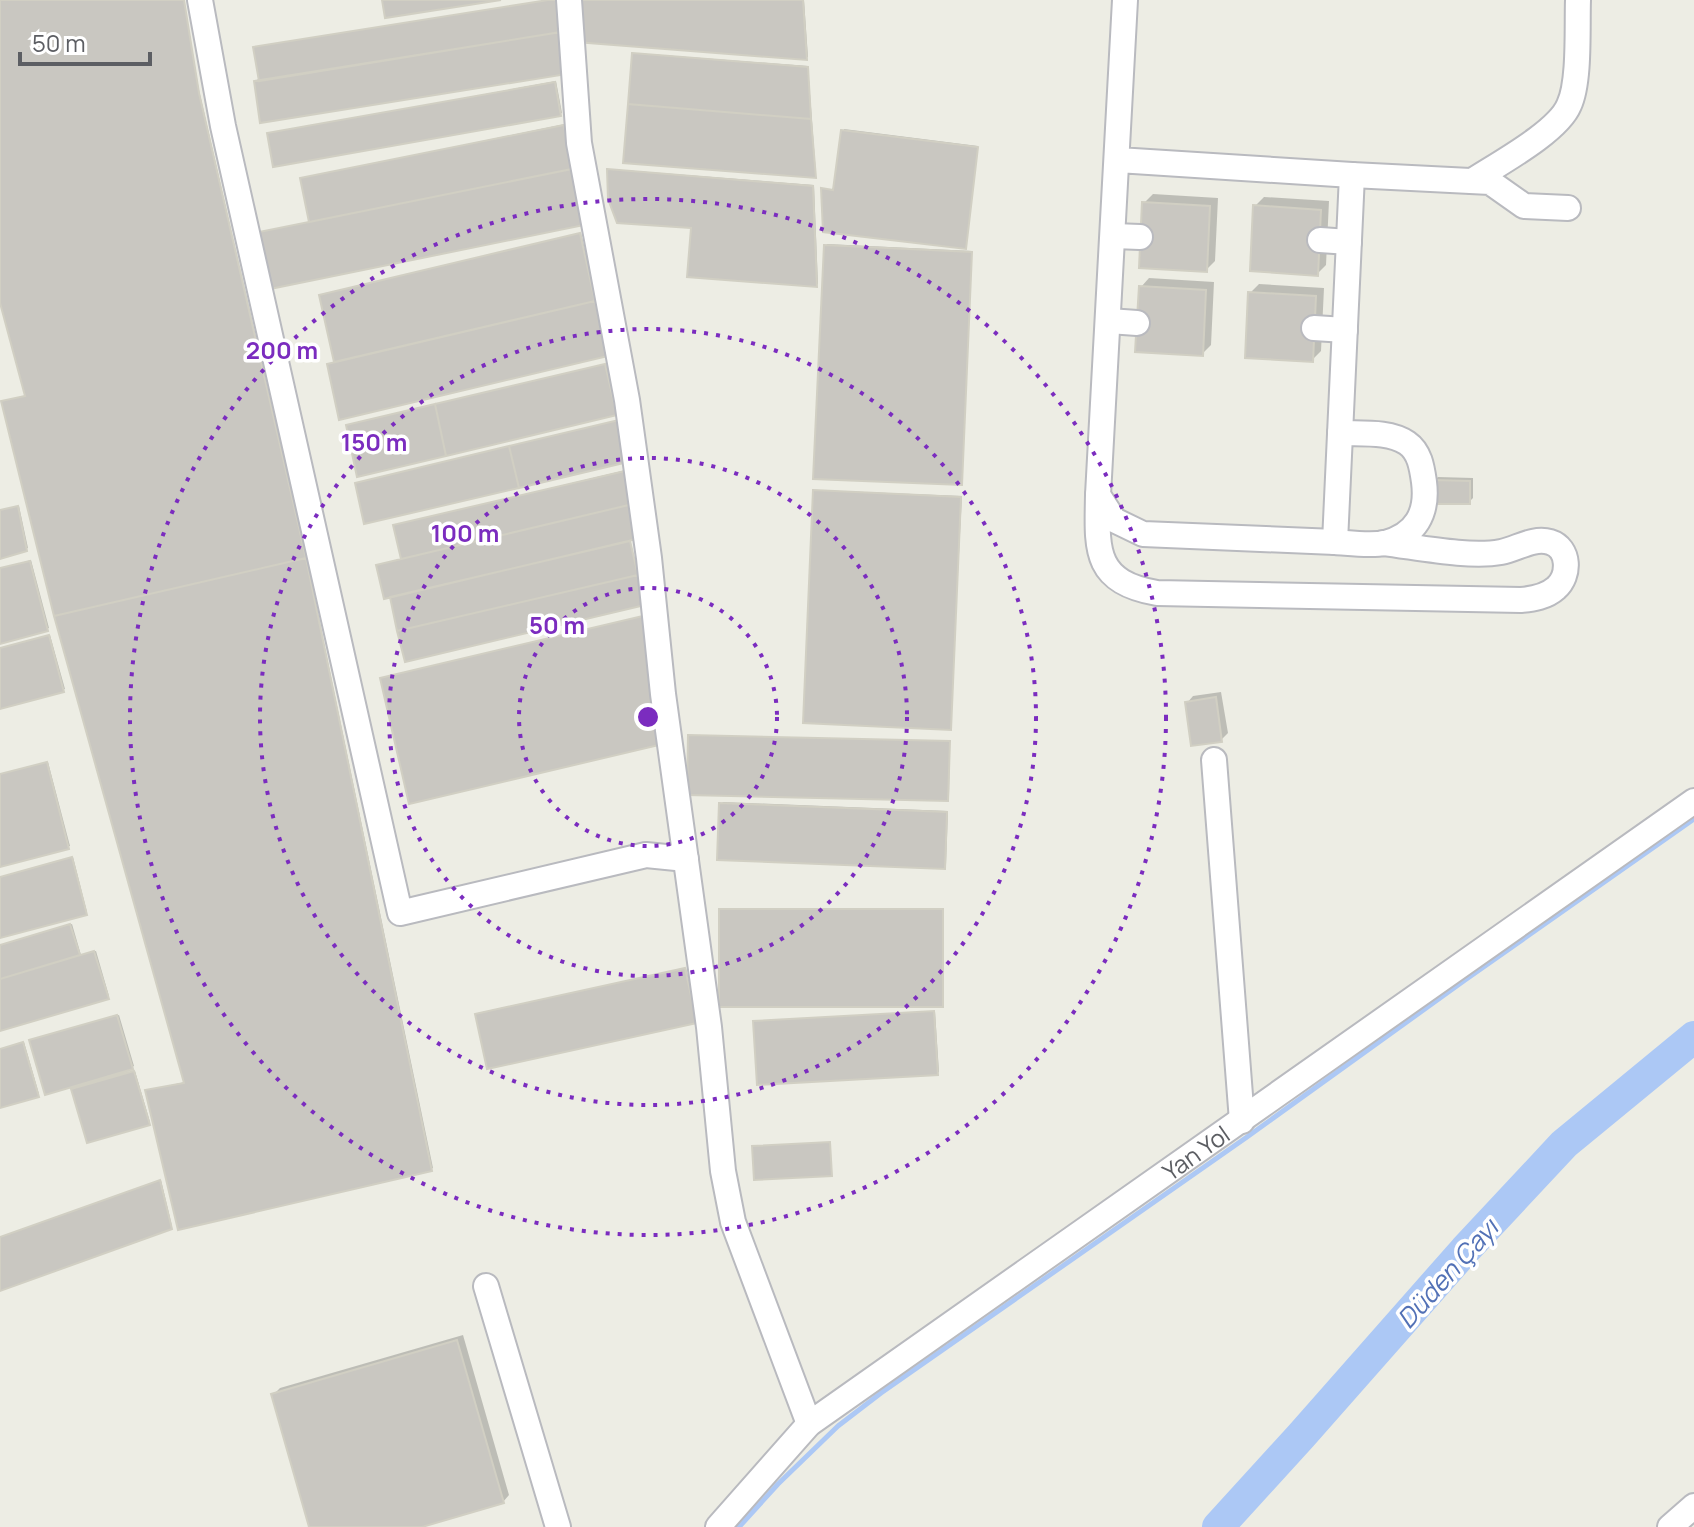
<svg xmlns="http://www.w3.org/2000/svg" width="1694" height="1527" viewBox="0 0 1694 1527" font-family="Manrope,sans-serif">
<rect width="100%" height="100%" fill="#edede4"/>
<!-- shadow -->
<path fill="#0003" d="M0 0H184L199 90 306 556 433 1168 431 1169 148 1090 185 1082 27 396 0 295Z
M581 0H804L808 57 806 58Z
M635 53 808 66 816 174 815 176 634 54Z
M556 81 562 113 560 114 269 134Z
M565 124 584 222H311L303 178Z
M844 129 978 146 966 246 823 189H835Z
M610 169 814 185 818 284 816 285 693 227 609 170Z
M1153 194 1218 198 1215 261 1206 270 1144 203Z
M1264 197 1329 201 1326 265 1317 274 1255 206Z
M581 233 609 353 336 362 321 296 322 294Z
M827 244 972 251 961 483 826 246Z
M1149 278 1214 282 1211 345 1202 354 1141 287Z
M1259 284 1324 288 1321 351 1312 360 1250 293Z
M606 364 618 412 616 414 349 424Z
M626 470 641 535 630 539 645 602 391 595 378 565 403 558 396 525Z
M1438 477 1473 478V498L1469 502 1434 481Z
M816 490 962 496 950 728 815 491Z
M19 506 28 548 0 557V511Z
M31 560 49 628 0 642V569Z
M50 635 65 689 0 707V648Z
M1221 692 1228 733 1221 740 1187 703 1193 696Z
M691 735 950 741 949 798 947 799 690 736Z
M48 762 70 846 0 865V774Z
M723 802 948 811 946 865 944 867 721 804Z
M73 857 87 912 0 936V877Z
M722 909H944V1004L943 1005 721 910Z
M72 924 81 955 96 951 109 996 0 1029V945Z
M686 968 698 1020 477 1014 478 1013Z
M935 1011 939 1072 937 1073 755 1022Z
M119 1015 134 1066 132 1067 33 1040Z
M24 1042 39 1094 0 1106V1049Z
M135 1071 150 1122 149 1123 75 1089Z
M161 1180 172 1226 171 1227 0 1289V1237Z
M463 1335 509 1495 503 1502 415 1527H311L273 1395 280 1388Z"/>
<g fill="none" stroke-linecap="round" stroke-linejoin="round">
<!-- stream -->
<path stroke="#acc8f5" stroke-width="5" d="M739 1527 778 1484 838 1426 881 1393 1247 1137 1465 980 1694 819"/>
<!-- river -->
<path stroke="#acc8f5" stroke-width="32" d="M1218 1527 1301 1436 1465 1250 1564 1144 1694 1037"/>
</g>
<!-- building -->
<path fill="#c9c7c1" stroke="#d1cfc3" stroke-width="2" d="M0 0H184L199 93 306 558 54 616 1 401 25 396 0 303Z
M382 0H501L385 18Z
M548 0H556L561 32 259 81 253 47Z
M579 0H803L807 60 576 42Z
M561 32 567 74 260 123 254 81Z
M632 53 808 67 811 119 628 104Z
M555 82 561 116 273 167 267 133Z
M628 104 811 119 816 178 623 163Z
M564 125 572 169 309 222 300 178Z
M841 130 978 147 966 249 823 232 821 188 833 190Z
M572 169 584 225 270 289 259 232Z
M607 169 813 186 817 287 687 277 691 228 617 223 608 199Z
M1142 202 1210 206 1207 272 1139 268Z
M1253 205 1321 210 1318 276 1250 271Z
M580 233 595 301 334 362 319 295Z
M824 245 972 252 962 485 813 479Z
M1139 286 1206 290 1203 356 1135 352Z
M1248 292 1316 296 1313 362 1245 358Z
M595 301 608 356 339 420 327 364Z
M605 364 617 415 446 456 435 404Z
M435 404 446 456 357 477 346 425Z
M619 420 628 462 519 488 509 446Z
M509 446 519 488 364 524 355 483Z
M625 471 633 504 401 559 393 525Z
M1432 480 1470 481V504H1432Z
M813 490 961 497 951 730 803 723Z
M633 504 641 538 384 599 376 565Z
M18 506 27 551 0 559V510Z
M630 541 638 575 397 631 390 597Z
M306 558 432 1171 178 1230 145 1090 184 1083 54 616Z
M30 561 48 631 0 644V568Z
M638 575 645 605 405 662 397 631Z
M647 615 659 745 409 804 380 678Z
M49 635 64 692 0 709V648Z
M1216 697 1222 742 1191 746 1185 702Z
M688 735 950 741 948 801 687 795Z
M47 762 69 849 0 867V774Z
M719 803 947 812 945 869 717 860Z
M72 857 87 915 0 938V877Z
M719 909H943V1007H719Z
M70 924 80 955 0 979V945Z
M94 951 109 999 0 1031V979Z
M685 968 697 1023 487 1069 475 1014Z
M934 1011 938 1075 757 1085 753 1021Z
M117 1015 133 1069 45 1095 29 1040Z
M23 1042 39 1097 0 1108V1049Z
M134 1071 150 1125 87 1143 71 1089Z
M830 1142 832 1176 754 1180 752 1146Z
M160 1180 172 1229 0 1291V1237Z
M457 1340 504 1503 422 1527H309L271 1394Z"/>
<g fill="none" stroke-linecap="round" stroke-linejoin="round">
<!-- minor casing -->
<g stroke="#b9babf" stroke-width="28">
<g id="minor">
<path d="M200 0 223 126 400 913 646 855 686 859"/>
<path d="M569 0 579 143 627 400 649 558 663 694 709 1027 723 1171 733 1222 809 1424"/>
<path d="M1118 160 1352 175 1335 542 1143 534 1114 520 1098 495 1125 0"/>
<path d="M1352 175 1490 182 1524 206 1568 208"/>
<path d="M1472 181C1498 164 1558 132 1569 105 1580 82 1577 27 1578 0"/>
<path d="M1114 236 1140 237"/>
<path d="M1320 240 1349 242"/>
<path d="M1109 321 1137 323"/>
<path d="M1314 328 1345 330"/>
<path d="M1098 495C1097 549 1093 582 1157 593L1521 600C1533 599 1546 597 1556 588 1570 576 1570 548 1550 542 1533 537 1517 549 1501 552 1469 558 1417 547 1383 543"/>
<path d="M1335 542C1350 543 1370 546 1385 543 1416 535 1428 513 1424 482 1422 468 1420 452 1407 443 1389 431 1362 434 1340 433"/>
<path d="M1214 760 1242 1121"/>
<path d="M486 1286 558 1527"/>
<path id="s1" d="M718 1527 809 1424 1694 801"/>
<path d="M1670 1527 1694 1506"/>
</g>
</g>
<!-- minor -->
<use href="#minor" stroke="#fff" stroke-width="24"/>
</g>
<!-- distance rings -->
<g fill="none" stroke="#7b2cbf" stroke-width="4" stroke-dasharray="4 8">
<circle cx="648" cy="717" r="129"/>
<circle cx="648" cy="717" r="259"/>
<circle cx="648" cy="717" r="388"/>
<circle cx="648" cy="717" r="518"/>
</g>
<g text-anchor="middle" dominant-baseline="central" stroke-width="7" stroke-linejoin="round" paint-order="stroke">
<!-- street labels -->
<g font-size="24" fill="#5c5e63" stroke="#fff">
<text stroke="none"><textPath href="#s1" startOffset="610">Yan Yol</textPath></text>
</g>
<!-- water labels -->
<g font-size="26" font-style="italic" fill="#5271b6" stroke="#fff">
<text transform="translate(1447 1273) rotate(-48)">Düden Çayı</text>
</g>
</g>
<circle cx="648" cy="717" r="12" fill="#7b2cbf" stroke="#fff" stroke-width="4"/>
<g font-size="24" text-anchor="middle" font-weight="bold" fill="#7b2cbf" stroke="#fff" stroke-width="7" stroke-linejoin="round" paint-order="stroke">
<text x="282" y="359">200 m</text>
<text x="374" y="451">150 m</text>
<text x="465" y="542">100 m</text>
<text x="557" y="634">50 m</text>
</g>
<!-- scale -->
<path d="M20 52v12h130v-12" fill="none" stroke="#5c5e63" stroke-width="4"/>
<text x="32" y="52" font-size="24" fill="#5c5e63" stroke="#ffffff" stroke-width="6" paint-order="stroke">50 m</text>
</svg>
